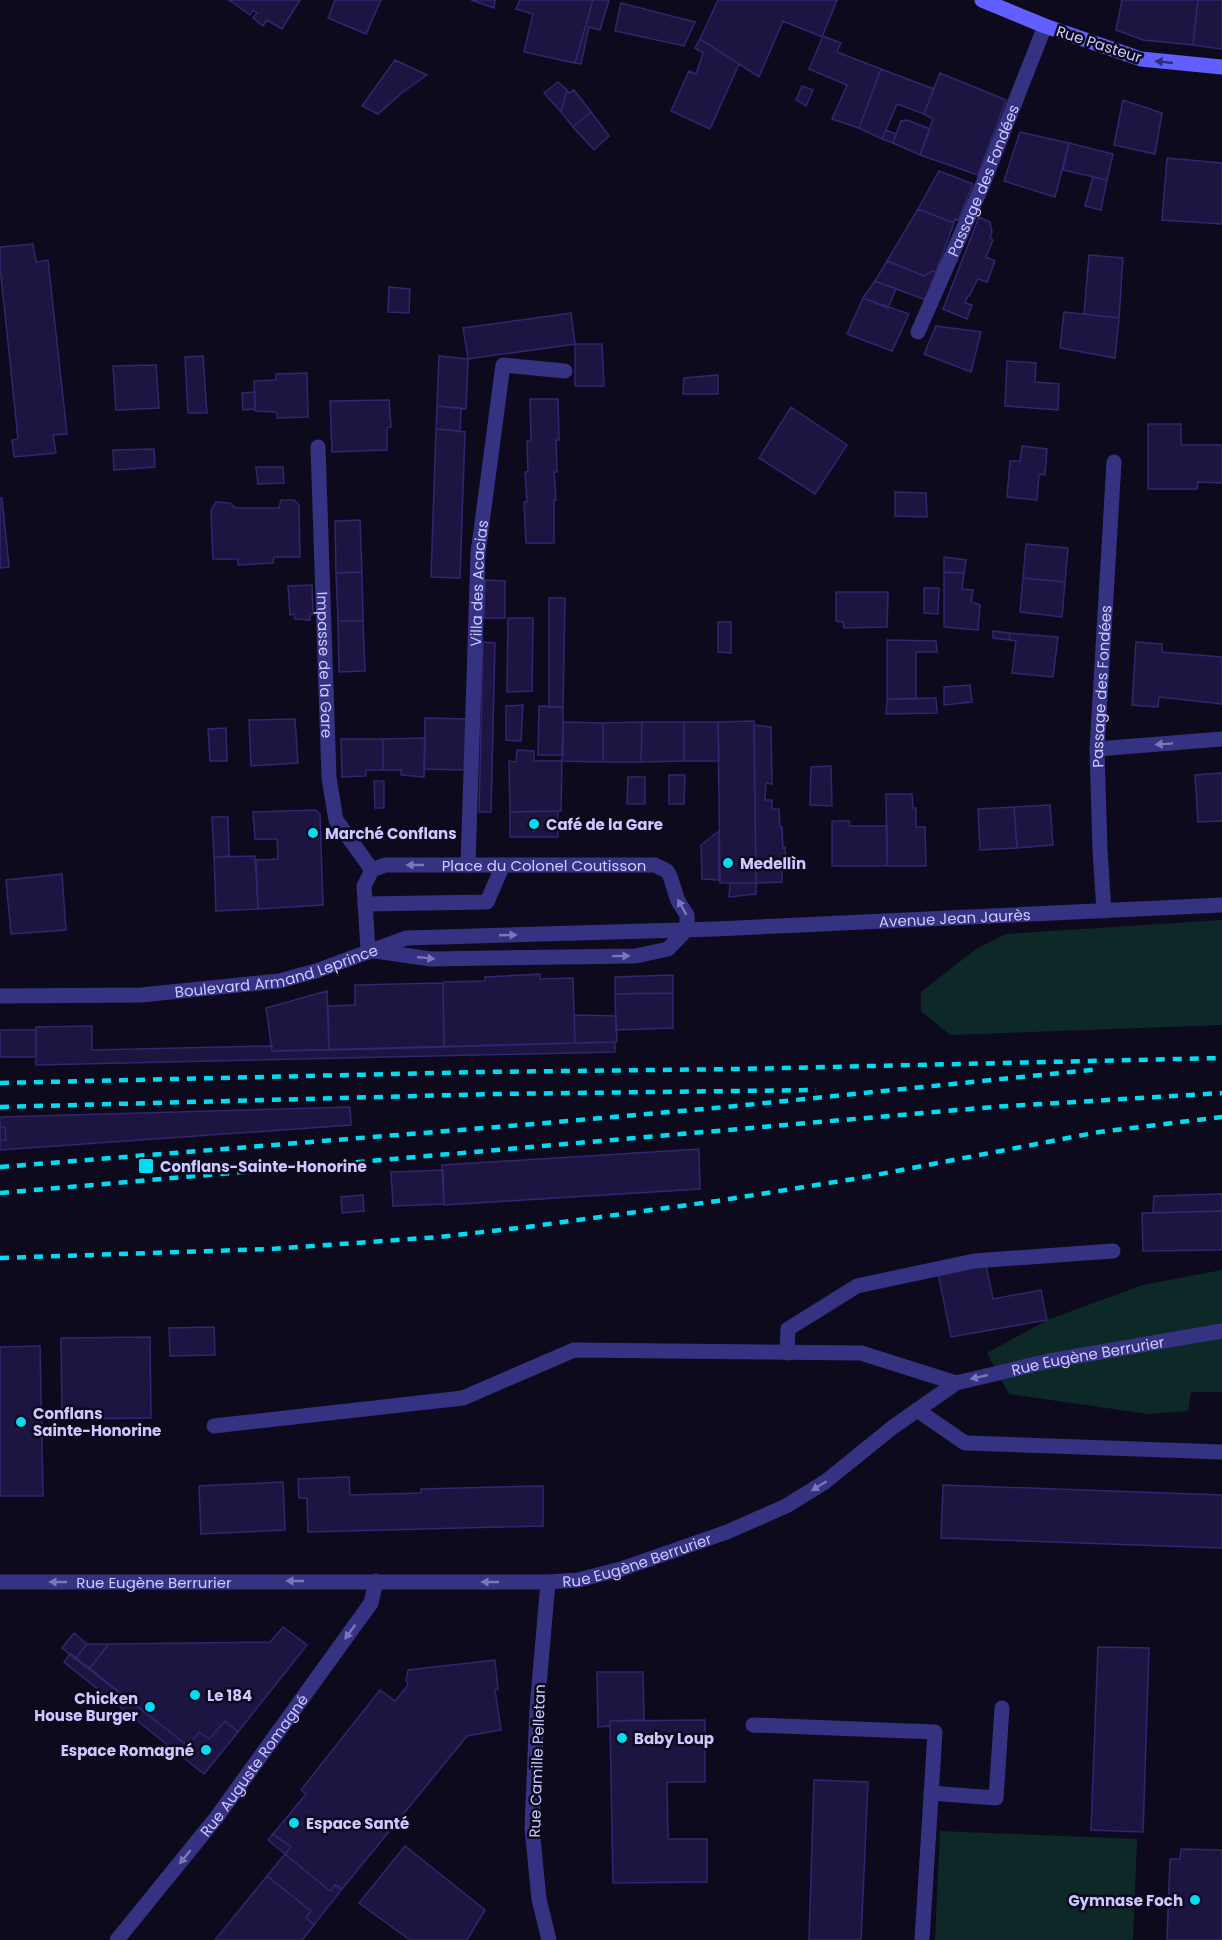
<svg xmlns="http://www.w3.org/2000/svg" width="1222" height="1940" viewBox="0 0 1222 1940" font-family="Poppins,sans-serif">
<rect width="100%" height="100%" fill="#0e0a1e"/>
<!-- green -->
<path fill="#0d2927" d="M1222 920V1025L950 1035 921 1011V992L976 949 1006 934Z
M1222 1270V1392H1191L1188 1411 1148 1414 1009 1394 987 1353 1047 1320 1143 1285Z
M940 1831 1137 1839 1133 1940H935Z"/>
<!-- building -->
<path fill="#1d1541" stroke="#33256e" stroke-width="1.5" d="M229 0H300L282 29 267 20 263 26 253 18 257 13 253 10 250 15Z
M335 0H381L366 34 328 18Z
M471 0H495L494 8Z
M520 0H593L575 63 524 52 533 14 516 9Z
M593 0H609L600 30 589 27 581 64 575 63Z
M718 0H837L822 37 783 21 759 77 700 39Z
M1122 0H1198L1193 45 1143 40 1116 30Z
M1198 0H1222V49L1193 45Z
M621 3 695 22 684 46 615 31Z
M823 36 841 43 837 52 881 69 859 128 832 119 847 85 809 69Z
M700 39 739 64 710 129 671 111 689 71 696 74 703 53 695 48Z
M395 60 427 75 403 92 378 114 362 106Z
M881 69 934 89 924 114 897 104 882 139 859 128Z
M940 73 1006 100 978 175 920 155 933 119 924 114Z
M558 82 567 90 561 112 544 93Z
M802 86 813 90 806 106 796 100Z
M567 90 569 93 574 90 591 112 573 127 561 112Z
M1123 100 1162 113 1155 154 1114 145Z
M591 112 609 136 594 150 573 127Z
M907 120 930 129 920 155 893 143 901 121Z
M886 130 896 134 893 143 882 139Z
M1020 132 1069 143 1055 197 1004 181Z
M1069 143 1113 154 1107 180 1063 170Z
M1167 158 1222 163V224L1162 220Z
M939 171 973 184 958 220 955 219 954 223 918 209Z
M1093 177 1107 180 1101 210 1085 206Z
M918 209 954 223 936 272 932 271 924 276 887 261Z
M979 217 990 222 992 232 990 238 993 240 986 257 995 261 987 282 978 279 969 296H968L965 303 972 305 967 319 943 309Z
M33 244 36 262 48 260 67 434 53 435 56 453 14 457 12 440 18 439 0 266V247Z
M1089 255 1123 258 1119 318 1084 314Z
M887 261 924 276 932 271 936 272 926 300 875 281Z
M875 281 896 289 888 308 863 298Z
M389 287 410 289 409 313 388 312Z
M863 298 909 314 892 351 847 334Z
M1064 312 1119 318 1115 358 1060 348Z
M571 313 575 344 468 359 463 328Z
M936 326 981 332 971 372 924 354Z
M575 344H602L604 386H575Z
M203 356 207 413H188L185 357Z
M439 356 468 359 466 409 437 406Z
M1007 361 1036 363 1035 382 1059 384 1058 410 1005 406Z
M156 365 159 408 116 410 113 366Z
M307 373 308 417 277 418V412L255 411 254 381 276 380V374Z
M718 375V394H683L684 378Z
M255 392V409L243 410 242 393Z
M530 399H558L559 440H556L557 472H554L556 500H554V543H526L524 502H527L525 472H528L527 441H531Z
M389 400 391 427 387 428V450L332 452 330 401Z
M437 406 461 408 460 431 436 429Z
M791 407 847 445 815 494 759 458Z
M1148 424H1181V445H1222V483L1198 482 1197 489H1148Z
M436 429 465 432 460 578 431 577Z
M1022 446 1047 449 1045 475 1039 474 1037 500 1007 497 1010 461H1020Z
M154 449 155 467 114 470 113 450Z
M256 467H283L284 483 258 484Z
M895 492 926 493 927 517 895 516Z
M0 498H2L9 567 0 568Z
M281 500H294L299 505 300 557H274L273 563 238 565V559H213L211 510 216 502 230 503 236 508H279Z
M360 520 362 572 336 573 335 521Z
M1026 544 1068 548 1065 582 1023 578Z
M944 557 966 560 964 573 944 572Z
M362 572 363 621H338L336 573Z
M944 572 964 573 962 589 973 590 971 602 980 605 978 630 944 627Z
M1023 578 1065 582 1062 617 1020 612Z
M485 580 505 581V618H484Z
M312 585 313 614H310V620L295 619 294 614 290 615 288 586Z
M924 588H939L938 614 924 613Z
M836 592H888L887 627 844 628 843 622 836 621Z
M549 598H565L563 707H549Z
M508 618H533L532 691 507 692Z
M338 621H363L365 671 339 672Z
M718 622H731V653L718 652Z
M993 631 1010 633 1009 640 993 638Z
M1010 633 1058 637 1053 677 1012 673 1016 641 1009 640Z
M887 640 936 641 937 652H916V699H887Z
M483 642 495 643 491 812H479Z
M1136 642 1162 644V652L1222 657V704L1159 697 1158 707 1132 705Z
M970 685 972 702 944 705V687Z
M936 698 937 713 886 714 887 699Z
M523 705 521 741 506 740V706Z
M539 706 563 707V755H538Z
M425 718 467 719 466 770 424 769Z
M295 719 298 763 251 766 249 720Z
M754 721 756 883H720L718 722Z
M563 722 603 723V762L562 761Z
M642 722H684V761L641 762Z
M642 722 641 762H603V723Z
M684 722H718L719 761H684Z
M754 725 771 727 772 784 766 783 765 800H772V809H779L780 826 782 827 783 848 785 847 786 861H782V882L756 883Z
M226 728 227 761H210L208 729Z
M425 738 424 777 401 775V770H383V739Z
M341 739H383V770H366V776L342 777Z
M517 750 534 751V761H562L561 811 510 812 509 761 516 762Z
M831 766 832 806 810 805 811 767Z
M1222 773V821L1198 822 1195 775Z
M669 775H685L684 804H669Z
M628 777H645V804H627Z
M374 781H384V808H375Z
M886 794H912L913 808H916V827H925L926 866H887Z
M1050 805 1053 845 1017 848 1014 807Z
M1014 807 1017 848 980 850 978 809Z
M316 810 320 814 323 905 258 909 256 860 278 859 277 839H255L253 812Z
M558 811V837H510V812Z
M212 817H228L229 856 214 857Z
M832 821H849L850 826H887V866H832Z
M719 831V880L702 879 701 845Z
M255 856 258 909 216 911 214 857Z
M62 874 66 930 11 934 6 880Z
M730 883H756V894L729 897Z
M540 974V979L573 978 575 1043 444 1047 443 982 485 981V977Z
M673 975V993L615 994V977Z
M443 983 444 1047 329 1050 328 1006 355 1005V985Z
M327 991 329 1050 272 1051 266 1008Z
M673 993V1028L616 1030 615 994Z
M574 1015 616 1016 617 1042 575 1043Z
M92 1026V1050L272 1046V1051L615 1042V1052L36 1065V1027Z
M0 1030H36V1057H0Z
M350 1107 351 1125 0 1150V1117Z
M0 1127H5L6 1140H0Z
M699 1149 700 1189 444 1205 442 1165Z
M443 1170 444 1204 393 1206 391 1172Z
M1222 1194V1211L1153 1213 1154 1196Z
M363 1195 364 1211 342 1213 341 1197Z
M1222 1211V1250L1143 1251 1142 1213Z
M986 1265 993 1299 1041 1290 1047 1320 951 1337 938 1273Z
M214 1327 215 1355 170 1356 169 1328Z
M150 1337 151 1418 62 1419 61 1338Z
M40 1346 43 1496H0V1347Z
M349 1477 350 1495 421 1493V1489L543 1486V1526L308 1532 307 1498H299L298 1479Z
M283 1482 285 1530 201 1534 199 1486Z
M943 1485 1222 1495V1548L941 1538Z
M283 1627 307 1645 238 1732 225 1721 209 1739 199 1732 188 1746 89 1669 109 1644 270 1642Z
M74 1633 87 1644 75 1659 62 1648Z
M87 1644H109L89 1669 75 1659Z
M1098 1647 1149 1648 1143 1832 1091 1830Z
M70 1653 188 1746 199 1732 209 1739 225 1721 238 1732 204 1774 64 1662Z
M495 1660 498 1689 495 1690 501 1730 467 1736 342 1889 335 1885 330 1891 285 1854 291 1847 273 1834 306 1794 301 1790 380 1690 395 1701 408 1685 406 1680 408 1670Z
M597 1672H643L644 1720 610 1721V1726L598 1727Z
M705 1720V1782H667L668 1839H707V1882L613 1883 610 1721Z
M814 1780 868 1782 861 1940H809Z
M273 1834 291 1847 285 1854 268 1840Z
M405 1846 485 1910 467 1940H410L359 1903Z
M1181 1849 1222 1850V1940H1167L1170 1859H1180Z
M285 1854 330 1891 335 1885 342 1889 314 1925 306 1918 311 1911 267 1876Z
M267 1876 311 1911 306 1918 314 1925 302 1940H215Z"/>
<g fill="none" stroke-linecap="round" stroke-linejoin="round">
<!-- service -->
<g stroke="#343281" stroke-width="15">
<path id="s1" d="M468 865 478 553 503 365 565 371"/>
<path d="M365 904 487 902 503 865"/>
<path d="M368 950 431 959 636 956 668 949 687 929"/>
<path d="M787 1353 788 1329 857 1286 974 1261 1113 1251"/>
<path d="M917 1410 965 1443 1222 1452"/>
<path d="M214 1426 463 1398 574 1350 861 1353 956 1383"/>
<path d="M753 1725 935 1732 922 1940"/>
<path d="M931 1793 996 1798 1002 1708"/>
</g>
<!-- minor -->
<g stroke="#343281" stroke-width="15">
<path id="s2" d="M918 332 982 186 1045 26"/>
<path id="s3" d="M318 447 329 778 336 820 372 870"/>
<path d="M1097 749 1222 739"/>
<path id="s4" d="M1104 911 1100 850 1097 749 1114 462"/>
<path id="s5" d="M368 950 364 886 372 870 385 865H655L667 871 670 876 678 901 687 915V929"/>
<path d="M548 1582 537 1709 532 1828 539 1899 549 1940"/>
<path id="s6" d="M117 1940 216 1818 371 1603 376 1581"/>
</g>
<!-- tertiary -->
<g stroke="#343281" stroke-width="15">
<path id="s7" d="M0 996 141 995 279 981 316 971 406 938 715 929 1222 905"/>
<path id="s8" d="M0 1582H548L578 1580 621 1569 727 1532 786 1506 825 1482 893 1427 956 1383 1049 1361 1222 1331"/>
</g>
<!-- secondary -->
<path stroke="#615fff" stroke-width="15" d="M982 0 1045 26 1141 59 1222 67"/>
<!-- rail -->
<path stroke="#00ddf3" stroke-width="4.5" stroke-dasharray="9 8" stroke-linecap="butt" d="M0 1083 481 1072 740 1069 1222 1058
M0 1107 494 1094 816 1090
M0 1167 534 1124 736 1106 1100 1069
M0 1193 993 1107 1222 1093
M0 1258 271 1249 439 1237 527 1227 717 1201 860 1178 1099 1132 1222 1117"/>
</g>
<!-- one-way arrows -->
<defs><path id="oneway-solid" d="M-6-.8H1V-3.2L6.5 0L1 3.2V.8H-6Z" transform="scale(1.5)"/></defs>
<use fill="#2f2c78" href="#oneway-solid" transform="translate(1164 62) rotate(-174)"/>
<g fill="#7976ba">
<use href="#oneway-solid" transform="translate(1164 744) rotate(176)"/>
<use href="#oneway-solid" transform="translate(415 865) rotate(180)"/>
<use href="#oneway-solid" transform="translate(682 907) rotate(-119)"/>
<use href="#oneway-solid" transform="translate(508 935) rotate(-2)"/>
<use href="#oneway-solid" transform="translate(621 956) rotate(-1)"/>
<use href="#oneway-solid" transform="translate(426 958) rotate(6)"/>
<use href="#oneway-solid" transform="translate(979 1377) rotate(167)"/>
<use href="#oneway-solid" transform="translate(819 1486) rotate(148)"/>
<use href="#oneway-solid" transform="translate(295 1581) rotate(180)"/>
<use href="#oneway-solid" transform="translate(58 1582) rotate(180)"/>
<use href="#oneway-solid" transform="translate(490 1582) rotate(-180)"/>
<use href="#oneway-solid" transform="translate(350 1632) rotate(126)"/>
<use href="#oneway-solid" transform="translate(185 1857) rotate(129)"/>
</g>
<!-- markers -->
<g fill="#00ddf3" stroke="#0e0a1e" stroke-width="2">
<circle cx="534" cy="824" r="6"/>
<circle cx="313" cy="833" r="6"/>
<circle cx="728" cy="863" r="6"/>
<rect x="138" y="1158" width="16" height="16" rx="3"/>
<circle cx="21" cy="1422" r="6"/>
<circle cx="195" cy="1695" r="6"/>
<circle cx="150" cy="1707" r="6"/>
<circle cx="622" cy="1738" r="6"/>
<circle cx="206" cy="1750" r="6"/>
<circle cx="294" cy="1823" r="6"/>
<circle cx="1195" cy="1900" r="6"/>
</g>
<g text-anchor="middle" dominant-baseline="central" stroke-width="5" stroke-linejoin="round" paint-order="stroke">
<!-- street labels -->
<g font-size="15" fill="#cdc8ff" stroke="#0e0a1e">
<text transform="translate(1099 44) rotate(18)">Rue Pasteur</text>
<text stroke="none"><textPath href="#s2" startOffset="165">Passage des Fondées</textPath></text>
<text stroke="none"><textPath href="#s1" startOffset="282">Villa des Acacias</textPath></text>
<text stroke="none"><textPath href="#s3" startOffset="218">Impasse de la Gare</textPath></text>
<text stroke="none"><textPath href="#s4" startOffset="225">Passage des Fondées</textPath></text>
<text stroke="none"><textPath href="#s5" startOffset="255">Place du Colonel Coutisson</textPath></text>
<text stroke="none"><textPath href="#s7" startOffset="963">Avenue Jean Jaurès</textPath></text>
<text stroke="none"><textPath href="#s7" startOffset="279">Boulevard Armand Leprince</textPath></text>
<text stroke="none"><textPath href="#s8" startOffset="1144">Rue Eugène Berrurier</textPath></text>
<text stroke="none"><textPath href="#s8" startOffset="640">Rue Eugène Berrurier</textPath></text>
<text stroke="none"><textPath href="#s8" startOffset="154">Rue Eugène Berrurier</textPath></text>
<text transform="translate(537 1761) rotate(-88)">Rue Camille Pelletan</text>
<text stroke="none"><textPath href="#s6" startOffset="222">Rue Auguste Romagné</textPath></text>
</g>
<!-- poi labels -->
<g font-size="15" font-weight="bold" fill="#cdc8ff" stroke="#0e0a1e" text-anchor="start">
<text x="546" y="824">Café de la Gare</text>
<text x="325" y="833">Marché Conflans</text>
<text x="740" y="863">Medellìn</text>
<text x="160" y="1166">Conflans-Sainte-Honorine</text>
<text x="33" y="1413">Conflans<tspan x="33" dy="17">Sainte-Honorine</tspan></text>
<text x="207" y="1695">Le 184</text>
<text x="138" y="1698" text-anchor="end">Chicken<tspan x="138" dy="17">House Burger</tspan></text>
<text x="634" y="1738">Baby Loup</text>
<text x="194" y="1750" text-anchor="end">Espace Romagné</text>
<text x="306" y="1823">Espace Santé</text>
<text x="1183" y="1900" text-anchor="end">Gymnase Foch</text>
</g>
</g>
</svg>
